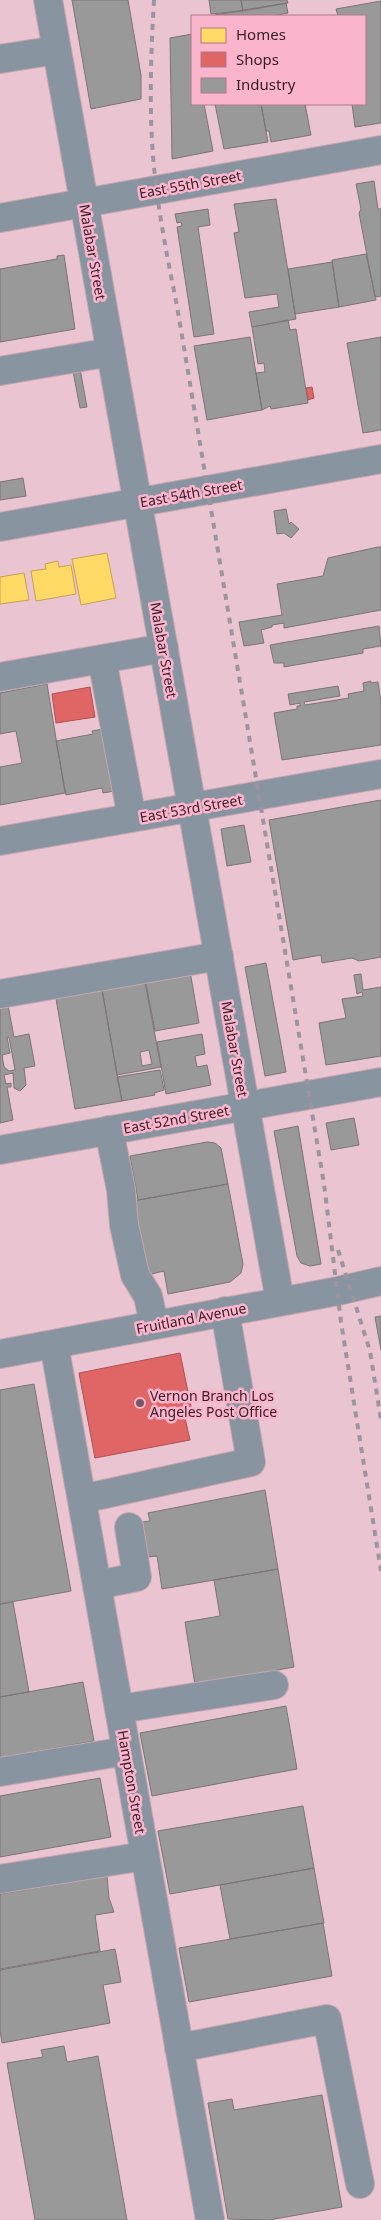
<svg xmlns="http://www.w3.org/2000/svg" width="381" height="2220" viewBox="0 0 381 2220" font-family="'Noto Sans',sans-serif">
<rect width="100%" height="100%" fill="#ebc4d2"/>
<!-- homes -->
<path fill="#ffd966" stroke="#c3a153" d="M107 553 116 598 81 605 72 559Z
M58 561 59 567 71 565 76 594 36 601 31 571 46 569 45 564Z
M24 573 29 600 0 604V577Z"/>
<!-- shops -->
<path fill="#e06666" stroke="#ad5053" d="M312 387 314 398 308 400 306 388Z
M90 687 95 717 56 723 52 694Z
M180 1353 193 1416 185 1418 190 1440 95 1458 79 1373Z"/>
<!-- industry -->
<path fill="#999" stroke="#7c7477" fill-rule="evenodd" d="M72 0H128L141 75V99L91 109Z
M209 0H241L243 11 211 14Z
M241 0H287L288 3 243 11Z
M381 1V123L355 127 352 104H365V16H338L336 9Z
M286 3 288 13 273 16 215 15Z
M192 34V104H204L213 151 172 159 170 38Z
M215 104H261L268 142 224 149Z
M261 104H305L311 135 271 142 269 131H266Z
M374 181 378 209H381V296L375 297 359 213 361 209 356 184Z
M276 199 296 319 252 327 249 312 279 307 277 294 245 298 234 233 239 232 234 204Z
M208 209 210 225 198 227 214 334 194 337 177 227 182 226 181 222 177 223 175 214Z
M366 254 376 300 339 307 332 260Z
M64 255 75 329 0 342V269L57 259V256Z
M332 262 339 307 295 314 288 269Z
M288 320 290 330 296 329 308 403 271 409 270 406 262 410 256 373 265 372 264 363 258 364 252 327Z
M250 337 262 410 207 420 194 346Z
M381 337V430L363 433 347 343Z
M80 369 87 407 80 408 73 371Z
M23 478 26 496 0 500V482Z
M286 509 289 524 291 522 299 529 291 538 284 533 277 534 274 511Z
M378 547H381V610L284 628V623L272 625V627L261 630 264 643 244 646 239 622 282 615 277 584 323 576 328 558Z
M379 626 381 646 363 649V653L284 667V663H274L270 645Z
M371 681V683L378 682 381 702V745L282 760 274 713 297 709V706H300V703L290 705 288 694 338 686 340 696 304 702 305 705 349 698 348 694 364 691 363 683Z
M47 684 65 793 0 805V767L22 763 16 731 0 734V693Z
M103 729 114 791 103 793 102 788 66 795 56 741 93 734 92 731Z
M381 800V957L359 961 352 958 322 963 321 955 293 960 269 820Z
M244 825 251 862 227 866 221 829Z
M266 963 286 1072 265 1076 245 967Z
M190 971 199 1023 155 1031 145 979Z
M361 974 363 990 381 987V1056L326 1065 319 1023 346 1018 342 999 363 996 362 992 357 994 354 975Z
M144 977 161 1067 117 1075 101 984ZM149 1050 152 1064 142 1066 140 1052Z
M101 984 122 1101 75 1109 55 993Z
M7 1000 14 1037 29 1034 35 1066 24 1068 26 1085 20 1091 14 1088 13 1073 4 1075 6 1084 11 1083V1087H7L13 1120 0 1123V1001ZM7 1037H9L15 1070 9 1071 4 1067 2 1055 10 1053Z
M202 1034 205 1054 195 1056 197 1067 207 1065 211 1085 166 1094 157 1042Z
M160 1070 164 1090 154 1093 155 1095 122 1101 117 1077Z
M354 1118 359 1145 331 1150 326 1123Z
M298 1126 321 1264 310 1266 301 1263 297 1256 274 1131Z
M207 1142 215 1143 221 1148 228 1184 138 1200 130 1156Z
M228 1184 243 1264 241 1273 230 1282 168 1294 164 1271 147 1275 133 1201Z
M381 1316V1350L375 1317Z
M34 1384 71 1591 0 1604V1390Z
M265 1490 278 1569 162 1589 157 1556 148 1557 142 1522 150 1521 148 1513Z
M278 1569 294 1667 195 1685 185 1622 220 1616 214 1580Z
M13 1602 29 1692 0 1697V1604Z
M83 1682 94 1741 0 1758V1697Z
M286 1706 297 1769 152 1796 140 1733Z
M100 1778 111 1837 0 1857V1796Z
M303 1806 314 1868 170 1894 158 1831Z
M314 1868 324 1923 230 1939 220 1885Z
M107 1876 109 1898 114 1912 95 1915 100 1951 0 1969V1894Z
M323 1923 332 1976 189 2002 179 1948Z
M115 1949 121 1982 103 1985 110 2023 2 2043 0 2030V1970Z
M64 2046 67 2062 98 2056 127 2220H35L7 2063 43 2057 41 2050Z
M322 2095 342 2207 269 2220 228 2219 208 2103 232 2099 234 2110Z"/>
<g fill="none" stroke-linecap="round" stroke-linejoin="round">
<!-- minor casing -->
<g stroke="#c4a6b1" stroke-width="30">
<path id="minor" d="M48 0 280 1301
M0 59 57 50
M0 218 381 150
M0 371 111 352
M0 527 381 459
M102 659 132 818
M0 677 164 648
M0 841 381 774
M0 994 219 956
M109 1130 121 1190 124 1225 135 1275 148 1296 154 1324
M0 1150 381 1082
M54 1344 210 2220
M0 1354 338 1291 381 1281
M82 1499 251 1462 225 1311
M97 1585 137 1577 129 1527
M119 1709 274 1685
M0 1772 126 1751
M0 1879 145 1856
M179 2048 327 2019 360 2184"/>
</g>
<!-- minor -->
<use href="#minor" stroke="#8894a0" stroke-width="28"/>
<!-- rail -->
<path stroke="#9c959f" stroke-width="4" stroke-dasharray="6 6" stroke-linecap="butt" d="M154 0C151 51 149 104 153 156 157 206 167 256 177 306L324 1184 341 1322 381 1571
M338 1250 370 1351 381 1420"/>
</g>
<!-- markers -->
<circle fill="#765763" stroke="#fab5cd" stroke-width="2" cx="140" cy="1403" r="5"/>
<g text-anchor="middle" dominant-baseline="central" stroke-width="5" stroke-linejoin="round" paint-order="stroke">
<!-- street labels -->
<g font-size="14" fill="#371d27" stroke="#fab5cd">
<text transform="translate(190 184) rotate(-10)">East 55th Street</text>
<text transform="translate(93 252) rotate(80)">Malabar Street</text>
<text transform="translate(191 493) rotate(-10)">East 54th Street</text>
<text transform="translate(164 650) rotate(80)">Malabar Street</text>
<text transform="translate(191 808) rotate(-10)">East 53rd Street</text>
<text transform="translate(235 1049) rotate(80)">Malabar Street</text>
<text transform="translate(176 1119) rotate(-10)">East 52nd Street</text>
<text transform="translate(191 1318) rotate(-11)">Fruitland Avenue</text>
<text transform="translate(132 1782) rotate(80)">Hampton Street</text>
</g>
<!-- poi labels -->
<g font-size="14" fill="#371d27" stroke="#fab5cd" text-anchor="start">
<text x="150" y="1395">Vernon Branch Los<tspan x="150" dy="16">Angeles Post Office</tspan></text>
</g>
</g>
<!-- legend -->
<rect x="191" y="15" width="175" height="90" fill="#fab5cd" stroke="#ac788b"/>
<rect x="201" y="28" width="25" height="15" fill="#ffd966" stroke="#ac788b"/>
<text x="236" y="40" font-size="15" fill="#371d27">Homes</text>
<rect x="201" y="52" width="25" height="15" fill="#e06666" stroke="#ac788b"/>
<text x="236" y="65" font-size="15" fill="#371d27">Shops</text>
<rect x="201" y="78" width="25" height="15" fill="#999999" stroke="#ac788b"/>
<text x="236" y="90" font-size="15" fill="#371d27">Industry</text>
</svg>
